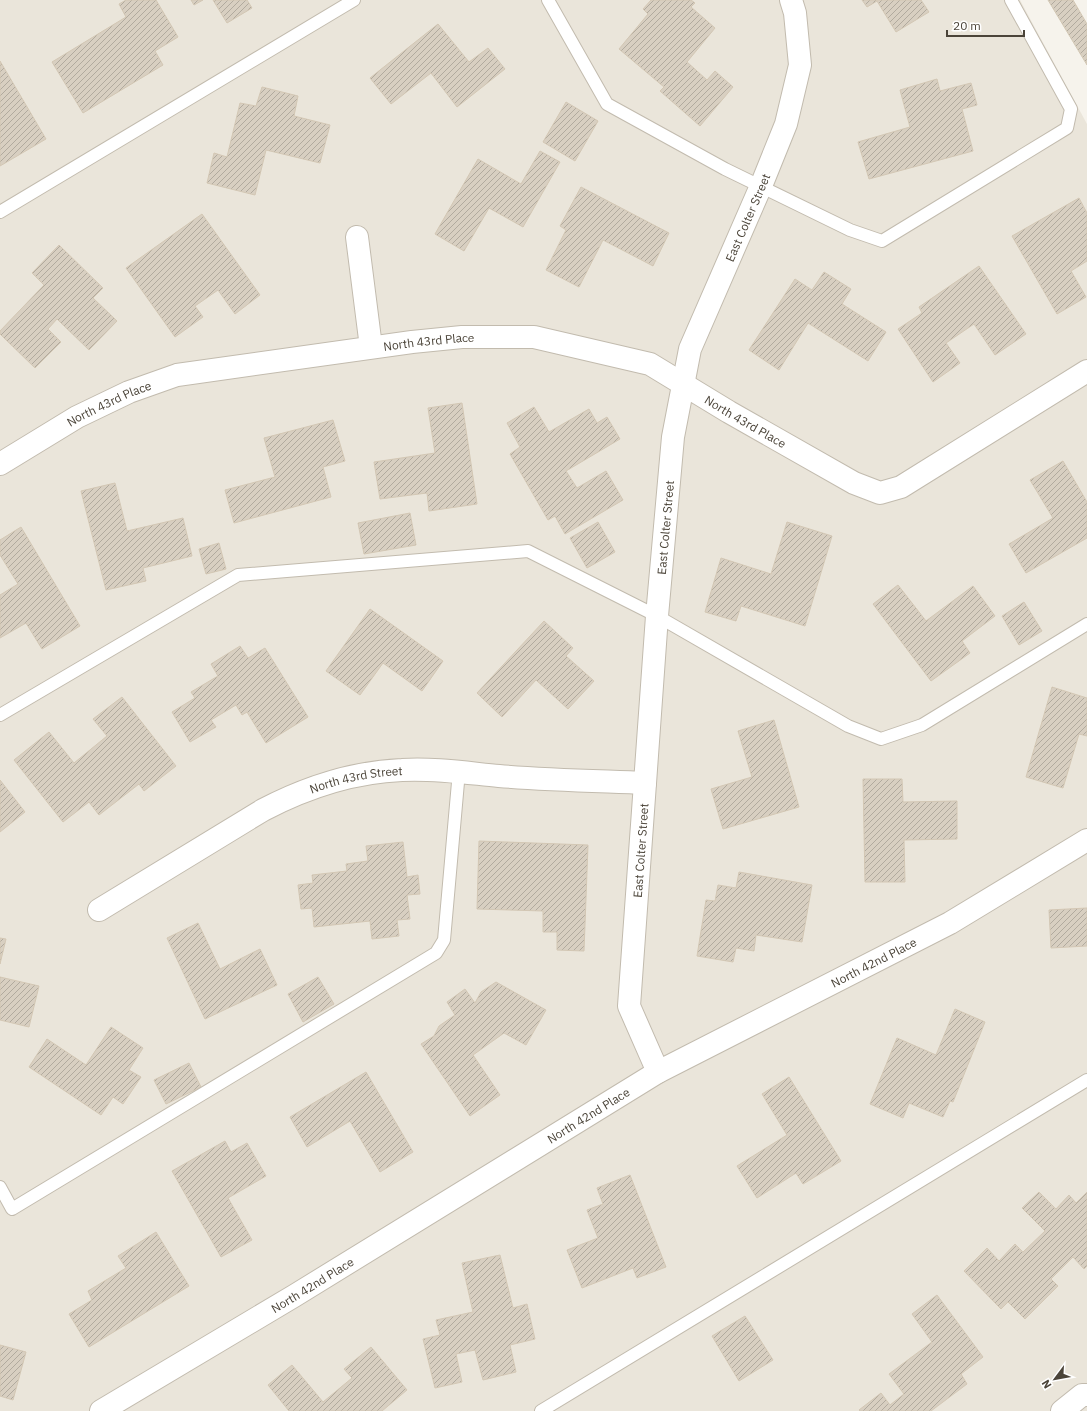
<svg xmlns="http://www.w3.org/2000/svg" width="1087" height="1411" viewBox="0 0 1087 1411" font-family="'IBM Plex Sans',sans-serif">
<defs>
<pattern id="building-hatch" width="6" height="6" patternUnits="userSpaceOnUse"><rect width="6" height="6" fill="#d8cfc1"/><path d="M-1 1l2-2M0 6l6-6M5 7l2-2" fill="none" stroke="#b1aa9e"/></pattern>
</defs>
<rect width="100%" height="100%" fill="#f6f3ec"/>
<!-- residential -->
<path fill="#eae5da" d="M0 0H1020L1087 124V1411H0Z"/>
<!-- building -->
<path fill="url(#building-hatch)" stroke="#d3c7b4" d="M126 0H156L178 37 155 51 163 65 83 113 52 62 126 17 119 4Z
M191 0H203L194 5Z
M213 0H247L252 8 227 23Z
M651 0H691L695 3 691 7 715 28 687 62 707 80 715 71 733 87 700 126 660 91 664 87 619 49 648 14 643 9Z
M862 0H921L929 12 896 32 877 1 867 7Z
M1048 0H1073L1087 24V65Z
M438 24 469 62 488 48 505 69 457 107 431 73 391 104 370 78Z
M0 61 46 139 0 166Z
M937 79 940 91 971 83 977 105 962 109 973 151 869 179 858 142 910 127 900 90Z
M262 87 298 96 294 116 330 125 320 163 266 150 255 195 207 183 214 153 227 157 240 103 256 106Z
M566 102 598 121 575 161 543 142Z
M540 151 560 162 523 227 489 208 464 251 435 234 478 159 521 184Z
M581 187 669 233 653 266 603 240 579 287 546 270 566 230 560 226Z
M1079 198 1087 213V261L1071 271 1086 297 1057 314 1012 236Z
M202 214 260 295 235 314 218 290 195 306 203 317 175 337 126 268Z
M59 245 103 288 93 298 117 321 89 350 57 319 48 329 61 342 35 368 0 334V331L44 285 32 273Z
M979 266 1026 334 995 355 974 324 946 343 960 363 933 382 898 329 922 313 919 307Z
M824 272 851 289 842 304 886 332 868 361 808 323 779 370 749 350 795 279 812 290Z
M462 403 477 504 429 511 427 493 380 499 374 462 435 453 428 408Z
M534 407 549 432 589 409 597 423 607 417 620 439 566 471 577 488 606 471 623 500 565 534 555 516 548 520 510 454 520 447 507 423Z
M333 420 345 461 323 467 331 497 234 523 225 490 275 477 264 438Z
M1063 461 1087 502V538L1026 573 1009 544 1053 518 1030 480Z
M115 483 127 531 183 518 192 556 143 568 146 581 106 590 81 491Z
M410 513 416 545 364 554 358 523Z
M598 522 615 552 587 568 570 538Z
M787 522 832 536 805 626 741 606 736 621 705 612 721 558 771 574Z
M21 527 80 626 42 649 26 623 0 638V595L18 584 0 555V540Z
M219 543 226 569 206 574 199 549Z
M898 585 926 621 973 586 995 616 962 641 970 653 931 681 873 604Z
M1024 602 1042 631 1019 645 1002 616Z
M370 609 443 661 422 691 383 663 360 695 326 671Z
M544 621 573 648 566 656 594 681 568 709 536 680 502 717 477 693Z
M240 646 248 658 265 648 308 717 266 743 247 712 242 715 236 705 211 720 216 727 190 742 172 712 195 698 191 692 218 676 211 664Z
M1052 687 1087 698V736L1079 734 1063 788 1026 777Z
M122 697 176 766 144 791 139 784 99 815 89 802 63 822 14 760 49 732 74 763 107 736 93 719Z
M774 720 799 807 723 829 711 789 752 777 738 731Z
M863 779H902L903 802 957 801V839L904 840 905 882H865Z
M0 780 25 812 0 832Z
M479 841 588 845 584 951 557 950V932H543V911L477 909Z
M403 842 407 877 418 875 420 894 407 895 410 919 397 920 399 936 372 939 370 921 314 927 312 908 301 909 298 885 313 883 312 875 347 871 346 864 368 861 366 846Z
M739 872 812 885 802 942 756 935 754 951 736 948 733 962 697 956 706 900 715 901 718 885 736 888Z
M1087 908V946L1051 948 1049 910Z
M198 923 220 969 260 949 277 985 205 1019 167 938Z
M0 938 6 939 0 964Z
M0 977 39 986 29 1027 0 1020Z
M318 977 334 1004 303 1022 288 994Z
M496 982 546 1010 526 1045 504 1033 473 1055 500 1095 470 1116 421 1044 434 1036 439 1026 455 1015 447 1002 465 989 475 1003 481 992Z
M955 1009 985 1022 953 1102 950 1101 943 1117 909 1103 903 1118 870 1104 897 1038 936 1055Z
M111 1027 143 1048 129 1070 141 1077 123 1104 113 1097 101 1115 29 1067 47 1039 86 1065Z
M189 1063 201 1087 166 1104 154 1080Z
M366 1072 413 1152 380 1172 350 1121 307 1147 290 1117Z
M789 1077 841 1161 803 1184 796 1173 757 1198 737 1166 787 1135 762 1094Z
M225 1141 231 1152 247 1143 266 1176 228 1198 252 1240 221 1257 172 1171Z
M630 1175 666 1267 637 1278 633 1268 582 1288 567 1250 598 1238 587 1210 603 1204 597 1188Z
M1039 1192 1056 1209 1069 1195 1076 1203 1087 1192V1266L1084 1269 1073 1257 1051 1279 1058 1286 1025 1319 1008 1302 1001 1309 964 1271 987 1248 999 1261 1015 1244 1023 1252 1045 1231 1022 1208Z
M156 1232 189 1286 89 1347 69 1314 92 1300 88 1291 126 1268 118 1256Z
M500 1255 513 1308 527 1304 535 1339 510 1345 516 1372 483 1380 475 1350 456 1354 462 1382 435 1388 423 1339 440 1335 436 1320 473 1312 462 1263Z
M937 1295 983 1357 961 1374 967 1384 931 1411H860L859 1410 881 1393 890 1405 904 1394 889 1374 932 1342 912 1314Z
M745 1316 773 1360 739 1381 712 1336Z
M0 1345 26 1352 13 1400 0 1396Z
M371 1347 407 1390 382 1411H289L268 1385 292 1365 323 1402 352 1378 344 1369Z"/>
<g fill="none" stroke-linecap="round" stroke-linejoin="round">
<!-- lane casing -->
<g stroke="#c2bbae" stroke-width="14">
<path id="lane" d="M548 0 607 104 725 169 850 230 882 241 1067 128 1071 109 1011 0
M0 212 354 0
M0 715 238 575 528 551 657 616 848 726 881 739 922 725 1087 624
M0 1187 12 1209 436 953 444 940 459 771
M541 1411 1087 1080"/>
</g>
<!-- street casing -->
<g stroke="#c2bbae" stroke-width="24">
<g id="street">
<path d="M357 237 371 347"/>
<path id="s1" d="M0 464 77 417 129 392 177 375 412 342 462 337H534L650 364 729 412 854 483 880 493 901 487 1087 371"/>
<path id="s2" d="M99 910 263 810C307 787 352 772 402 770 434 768 467 773 499 776 548 780 597 781 645 783"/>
<path id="s3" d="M658 1072 629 1006 657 616 673 437 690 349 761 186 786 124 800 65 795 13 791 0"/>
<path id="s4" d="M101 1411 294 1296 658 1072 950 923 1087 840"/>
<path d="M1062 1411 1082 1395H1087"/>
</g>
</g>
<!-- lane -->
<use href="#lane" stroke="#fff" stroke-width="12"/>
<!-- street -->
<use href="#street" stroke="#fff" stroke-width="22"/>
</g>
<g text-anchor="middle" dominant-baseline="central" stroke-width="4" stroke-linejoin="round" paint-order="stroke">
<!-- street labels -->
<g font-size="12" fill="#4b4439" stroke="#fff">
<text stroke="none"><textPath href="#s3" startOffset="876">East Colter Street</textPath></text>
<text stroke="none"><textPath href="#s1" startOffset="453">North 43rd Place</textPath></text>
<text stroke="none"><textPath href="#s1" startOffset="125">North 43rd Place</textPath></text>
<text stroke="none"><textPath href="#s1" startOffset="789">North 43rd Place</textPath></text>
<text stroke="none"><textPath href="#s3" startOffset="552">East Colter Street</textPath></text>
<text stroke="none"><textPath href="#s2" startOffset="291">North 43rd Street</textPath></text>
<text stroke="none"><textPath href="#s3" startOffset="228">East Colter Street</textPath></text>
<text stroke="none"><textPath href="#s4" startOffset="894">North 42nd Place</textPath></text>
<text stroke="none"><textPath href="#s4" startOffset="570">North 42nd Place</textPath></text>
<text stroke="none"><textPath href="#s4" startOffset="246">North 42nd Place</textPath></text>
</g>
</g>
<!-- north arrow -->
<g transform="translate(1055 1379) rotate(238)" stroke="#ffffff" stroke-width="3" paint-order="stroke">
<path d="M0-3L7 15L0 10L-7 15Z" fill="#4b4439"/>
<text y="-6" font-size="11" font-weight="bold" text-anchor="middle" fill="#4b4439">N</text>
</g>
<!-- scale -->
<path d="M947 30v6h77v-6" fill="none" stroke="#4b4439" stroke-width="2"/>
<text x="953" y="30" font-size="12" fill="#4b4439" stroke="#ffffff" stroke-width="3" paint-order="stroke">20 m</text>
</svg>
